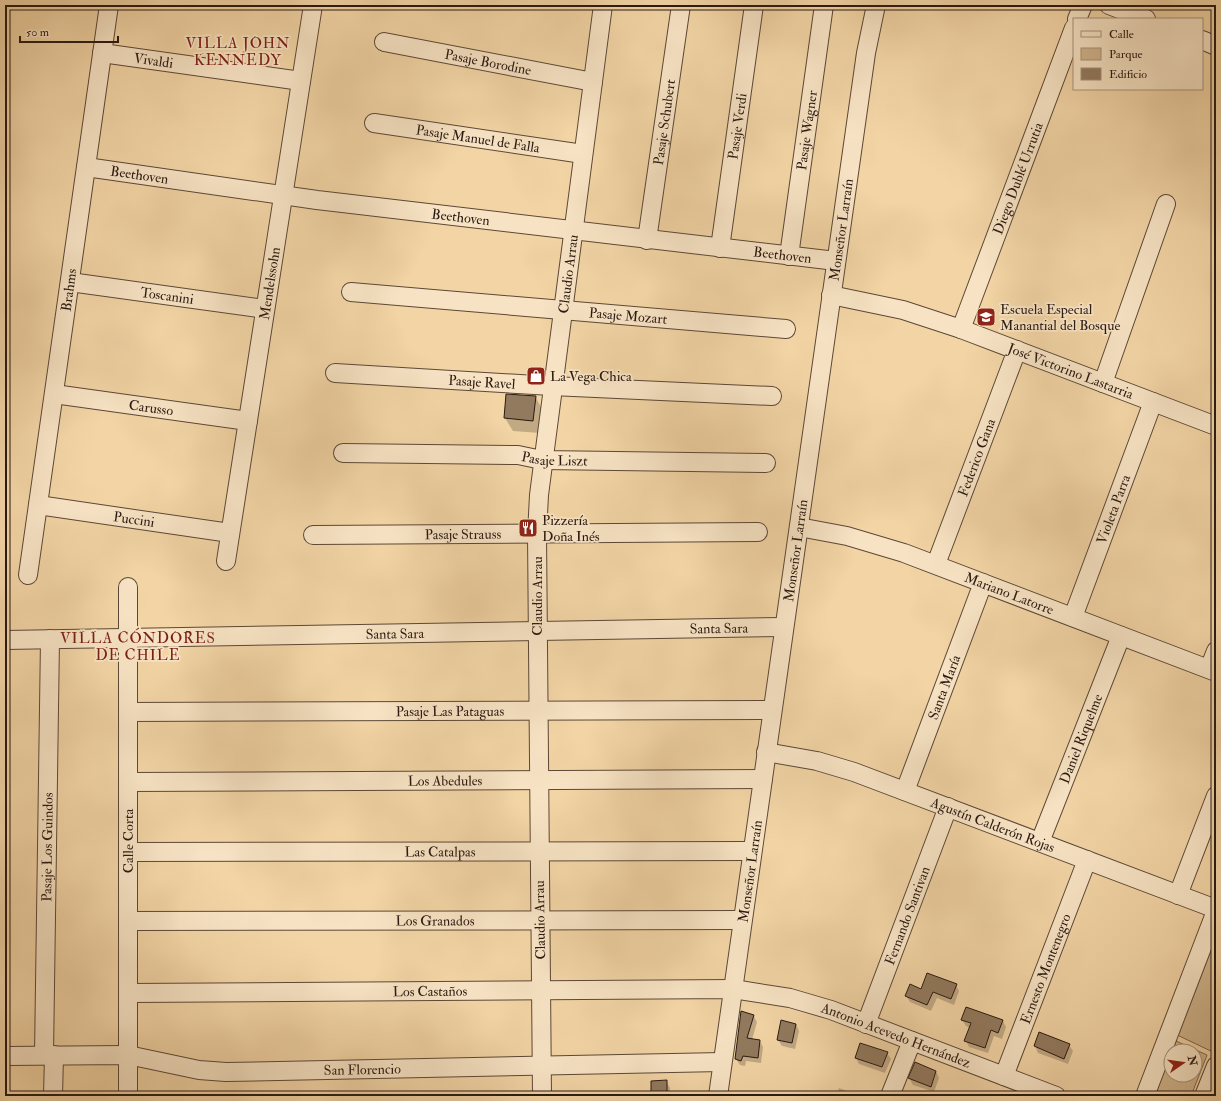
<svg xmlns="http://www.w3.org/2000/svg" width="1221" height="1101" viewBox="0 0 1221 1101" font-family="'IM FELL Double Pica',serif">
<rect width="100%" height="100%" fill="#f2d4a5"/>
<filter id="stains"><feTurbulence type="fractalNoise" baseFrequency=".005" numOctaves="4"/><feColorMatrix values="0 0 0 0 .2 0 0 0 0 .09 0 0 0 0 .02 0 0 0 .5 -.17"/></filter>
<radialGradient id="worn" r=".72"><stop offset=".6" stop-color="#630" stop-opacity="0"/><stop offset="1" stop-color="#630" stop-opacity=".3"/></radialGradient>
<!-- green -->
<path fill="#d0b48c" stroke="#7d664f" d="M1216 933V1051L1215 1053 1175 1034Z
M1176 1041 1207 1055 1191 1096H1161L1155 1094 1171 1053V1075H1195V1051H1172Z"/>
<!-- shadow -->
<path fill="#0003" d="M535 396 542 409 540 433 513 431 505 418Z
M956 985 959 991 954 1005 937 998 931 1011 910 1002 906 996 921 990Z
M753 1015 757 1022 752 1040 760 1041 763 1047 761 1063 746 1061 745 1066 740 1065 736 1059Z
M962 1020 1003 1021 1006 1027 1002 1039 994 1036 988 1053 969 1047 966 1041 970 1028 966 1026Z
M796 1024 799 1031 795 1049 782 1046 778 1040Z
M1040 1033 1069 1045 1073 1051 1068 1064 1038 1053 1035 1046Z
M887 1053 891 1059 885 1073 859 1064 856 1058Z
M936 1071 939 1078 934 1092 913 1085 909 1078Z
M666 1081 670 1088V1096H652Z
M839 1088 860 1096H836Z"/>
<!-- building -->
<path fill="#927a5e" stroke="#2a1912" d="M506 394 536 396 533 421 504 418Z
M927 973 957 984 951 999 933 992 927 1005 905 996 910 984 921 989Z
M966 1007 1003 1020 998 1033 991 1030 985 1048 964 1041 971 1023 961 1020Z
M741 1011 754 1015 747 1038 760 1040 758 1058 743 1056 741 1061 735 1059Z
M781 1020 796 1024 792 1043 777 1040Z
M1039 1032 1070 1044 1064 1059 1034 1046Z
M860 1043 888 1052 882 1067 855 1058Z
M915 1062 936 1071 931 1087 908 1078Z
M667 1080V1096H651V1081Z"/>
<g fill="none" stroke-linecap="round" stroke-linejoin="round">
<!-- minor casing -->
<g stroke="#5c4837" stroke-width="20">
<g id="minor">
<path d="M1109 5 1146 19"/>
<path d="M1077 19 1083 5"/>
<path d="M1202 40 1216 46"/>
<path id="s1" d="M384 42 593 82"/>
<path id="s2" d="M102 53 301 81"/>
<path id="s3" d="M374 123 583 154"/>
<path id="s4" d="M86 167 317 200 836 261"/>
<path id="s5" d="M647 240 681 5"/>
<path id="s6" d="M720 248 754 5"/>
<path id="s7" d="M789 256 824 5"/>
<path id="s8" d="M70 282 265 309"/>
<path id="s9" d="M351 292 786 329"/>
<path id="s10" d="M831 295 903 310 961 329 1216 426"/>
<path id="s11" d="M961 329 1074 28"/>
<path id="s12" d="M335 373 552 386 772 396"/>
<path d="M1103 383 1166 204"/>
<path id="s13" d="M54 394 248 421"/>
<path id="s14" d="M343 453 518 455 542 460 766 463"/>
<path id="s15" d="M38 505 230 533"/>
<path id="s16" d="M799 527 847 536 904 553 1216 672"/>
<path id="s17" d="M313 535 758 532"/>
<path id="s18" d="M226 561 313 5"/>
<path id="s19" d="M936 564 1017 350"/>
<path id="s20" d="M28 575 109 5"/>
<path d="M128 587V1096"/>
<path id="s21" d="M1073 617 1153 402"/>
<path id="s22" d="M5 640 784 627"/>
<path d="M1209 669 1216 651"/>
<path id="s23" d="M128 712 772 710"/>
<path id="s24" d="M766 752 817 761 854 772 1216 909"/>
<path id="s25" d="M128 782 763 779"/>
<path id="s26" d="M905 791 983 583"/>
<path id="s27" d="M1040 842 1121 636"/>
<path id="s28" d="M128 852 752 851"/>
<path d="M1178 895 1216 796"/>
<path id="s29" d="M128 921 742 920"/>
<path id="s30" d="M128 993 733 989 790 998 831 1010 1056 1096"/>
<path id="s31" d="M866 1024 948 807"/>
<path id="s32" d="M44 1055 50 639"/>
<path id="s33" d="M5 1056 128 1055 199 1070 226 1072 722 1062"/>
<path id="s34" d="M1004 1076 1087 860"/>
<path d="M53 1096 54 1055"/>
<path id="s35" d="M542 1096 537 534 539 495 603 5"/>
<path id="s36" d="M718 1096 866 53 876 5"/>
<path d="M890 1096 912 1041"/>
<path d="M1145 1096 1216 911"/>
<path d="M1204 1096 1216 1066"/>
</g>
</g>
<!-- minor -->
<use href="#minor" stroke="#f7e3c4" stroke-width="18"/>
</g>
<!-- icons -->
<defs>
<g id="school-square" transform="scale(1)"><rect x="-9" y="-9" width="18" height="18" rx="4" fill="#8f2418" stroke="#f7e3c4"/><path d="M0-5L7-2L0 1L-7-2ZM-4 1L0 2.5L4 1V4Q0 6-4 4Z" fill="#fff"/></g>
<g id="shop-square" transform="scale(1)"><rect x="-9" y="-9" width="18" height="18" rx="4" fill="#8f2418" stroke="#f7e3c4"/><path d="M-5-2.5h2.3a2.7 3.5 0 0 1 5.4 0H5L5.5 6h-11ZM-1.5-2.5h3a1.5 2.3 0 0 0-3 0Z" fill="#fff"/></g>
<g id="restaurant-square" transform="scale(1)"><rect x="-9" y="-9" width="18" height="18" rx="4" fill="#8f2418" stroke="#f7e3c4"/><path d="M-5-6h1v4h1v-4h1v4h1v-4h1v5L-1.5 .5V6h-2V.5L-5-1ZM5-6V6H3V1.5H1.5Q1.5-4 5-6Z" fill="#fff"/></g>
</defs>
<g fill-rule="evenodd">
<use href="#school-square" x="986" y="317"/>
<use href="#shop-square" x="536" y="376"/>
<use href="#restaurant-square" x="528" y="528"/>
</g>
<g text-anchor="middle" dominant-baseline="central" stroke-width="3.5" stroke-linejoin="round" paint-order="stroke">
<!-- street labels -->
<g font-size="14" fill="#2a1912" stroke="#f7e3c4">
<text stroke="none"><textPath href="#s2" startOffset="52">Vivaldi</textPath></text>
<text stroke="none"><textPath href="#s1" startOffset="106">Pasaje Borodine</textPath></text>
<text stroke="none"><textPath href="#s5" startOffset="119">Pasaje Schubert</textPath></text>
<text stroke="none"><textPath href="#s6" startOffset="123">Pasaje Verdi</textPath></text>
<text stroke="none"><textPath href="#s7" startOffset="127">Pasaje Wagner</textPath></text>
<text stroke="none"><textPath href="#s3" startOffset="105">Pasaje Manuel de Falla</textPath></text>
<text stroke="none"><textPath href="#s4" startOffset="54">Beethoven</textPath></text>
<text stroke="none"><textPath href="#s11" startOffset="161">Diego Dublé Urrutia</textPath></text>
<text stroke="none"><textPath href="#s4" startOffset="378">Beethoven</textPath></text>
<text stroke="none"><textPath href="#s36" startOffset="875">Monseñor Larraín</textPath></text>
<text stroke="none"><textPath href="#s4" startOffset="702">Beethoven</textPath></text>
<text stroke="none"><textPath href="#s35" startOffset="824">Claudio Arrau</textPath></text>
<text stroke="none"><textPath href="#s18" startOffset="281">Mendelssohn</textPath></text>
<text stroke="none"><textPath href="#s20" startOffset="288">Brahms</textPath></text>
<text stroke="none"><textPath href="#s8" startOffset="98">Toscanini</textPath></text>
<text stroke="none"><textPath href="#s9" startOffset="278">Pasaje Mozart</textPath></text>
<text stroke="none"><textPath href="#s10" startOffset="252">José Victorino Lastarria</textPath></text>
<text stroke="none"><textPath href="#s12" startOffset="147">Pasaje Ravel</textPath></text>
<text stroke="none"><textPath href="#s13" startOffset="98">Carusso</textPath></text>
<text stroke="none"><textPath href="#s19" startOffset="114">Federico Gana</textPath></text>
<text stroke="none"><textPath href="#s14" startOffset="212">Pasaje Liszt</textPath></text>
<text stroke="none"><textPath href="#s21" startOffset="115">Violeta Parra</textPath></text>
<text stroke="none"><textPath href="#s15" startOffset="97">Puccini</textPath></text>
<text stroke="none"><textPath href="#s17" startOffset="150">Pasaje Strauss</textPath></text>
<text stroke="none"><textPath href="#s36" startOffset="551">Monseñor Larraín</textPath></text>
<text stroke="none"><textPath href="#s16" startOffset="221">Mariano Latorre</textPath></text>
<text transform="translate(537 596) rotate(-90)">Claudio Arrau</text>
<text stroke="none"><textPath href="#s22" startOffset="714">Santa Sara</textPath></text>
<text stroke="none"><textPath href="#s22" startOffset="390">Santa Sara</textPath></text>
<text stroke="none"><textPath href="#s26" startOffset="111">Santa María</textPath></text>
<text stroke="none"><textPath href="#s23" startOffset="322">Pasaje Las Pataguas</textPath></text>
<text stroke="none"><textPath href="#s27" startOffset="111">Daniel Riquelme</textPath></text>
<text stroke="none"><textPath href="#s25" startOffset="317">Los Abedules</textPath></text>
<text stroke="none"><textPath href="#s24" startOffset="239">Agustín Calderón Rojas</textPath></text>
<text transform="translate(128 841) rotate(-90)">Calle Corta</text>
<text stroke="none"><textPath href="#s32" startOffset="208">Pasaje Los Guindos</textPath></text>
<text stroke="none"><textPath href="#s28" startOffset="312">Las Catalpas</textPath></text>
<text stroke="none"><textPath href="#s36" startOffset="227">Monseñor Larraín</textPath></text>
<text stroke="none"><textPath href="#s31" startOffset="116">Fernando Santivan</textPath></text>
<text stroke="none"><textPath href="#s29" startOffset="307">Los Granados</textPath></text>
<text transform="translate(540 920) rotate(-91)">Claudio Arrau</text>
<text stroke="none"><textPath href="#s34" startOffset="115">Ernesto Montenegro</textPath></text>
<text stroke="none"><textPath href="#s30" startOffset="302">Los Castaños</textPath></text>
<text stroke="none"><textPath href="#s30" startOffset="775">Antonio Acevedo Hernández</textPath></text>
<text stroke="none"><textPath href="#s33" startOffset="359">San Florencio</textPath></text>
</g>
<!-- poi labels -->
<g font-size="14" fill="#2a1912" stroke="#f7e3c4" text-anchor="start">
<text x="1000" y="309">Escuela Especial<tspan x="1000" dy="16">Manantial del Bosque</tspan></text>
<text x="550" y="376">La Vega Chica</text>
<text x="542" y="520">Pizzería<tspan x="542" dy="16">Doña Inés</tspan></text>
</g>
<!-- neighbourhood labels -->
<g font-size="15" letter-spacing="1" fill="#7a1f14" stroke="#f7e3c4">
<text x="238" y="43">VILLA JOHN<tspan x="238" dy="17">KENNEDY</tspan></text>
<text x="138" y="638">VILLA CÓNDORES<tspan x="138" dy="17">DE CHILE</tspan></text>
</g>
</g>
<!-- margin -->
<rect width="1221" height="1101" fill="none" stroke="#f2d4a5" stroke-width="20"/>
<rect x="6" y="6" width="1209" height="1089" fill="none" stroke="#2a1912" stroke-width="2"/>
<rect x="10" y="10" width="1201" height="1081" fill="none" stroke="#2a1912"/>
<!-- legend -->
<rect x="1073" y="18" width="130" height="72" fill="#f7e3c4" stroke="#a5927d"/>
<rect x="1081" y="31" width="20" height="6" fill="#f7e3c4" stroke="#a5927d"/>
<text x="1109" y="38" font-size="12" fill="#2a1912">Calle</text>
<rect x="1081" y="48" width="20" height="12" fill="#d0b48c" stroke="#a5927d"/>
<text x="1109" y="58" font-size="12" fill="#2a1912">Parque</text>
<rect x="1081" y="68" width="20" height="12" fill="#927a5e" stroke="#a5927d"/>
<text x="1109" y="78" font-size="12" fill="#2a1912">Edificio</text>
<!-- north arrow -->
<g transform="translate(1183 1063) rotate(77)"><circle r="19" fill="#f7e3c4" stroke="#a5927d"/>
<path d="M0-3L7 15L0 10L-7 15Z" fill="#8f2418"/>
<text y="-6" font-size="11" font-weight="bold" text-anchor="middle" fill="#2a1912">N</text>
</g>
<!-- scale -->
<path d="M20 36v6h98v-6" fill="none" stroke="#2a1912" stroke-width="2"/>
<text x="26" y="36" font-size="12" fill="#2a1912" stroke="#f7e3c4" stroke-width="3" paint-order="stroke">50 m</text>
<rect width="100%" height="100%" filter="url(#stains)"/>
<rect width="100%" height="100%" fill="url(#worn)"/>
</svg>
